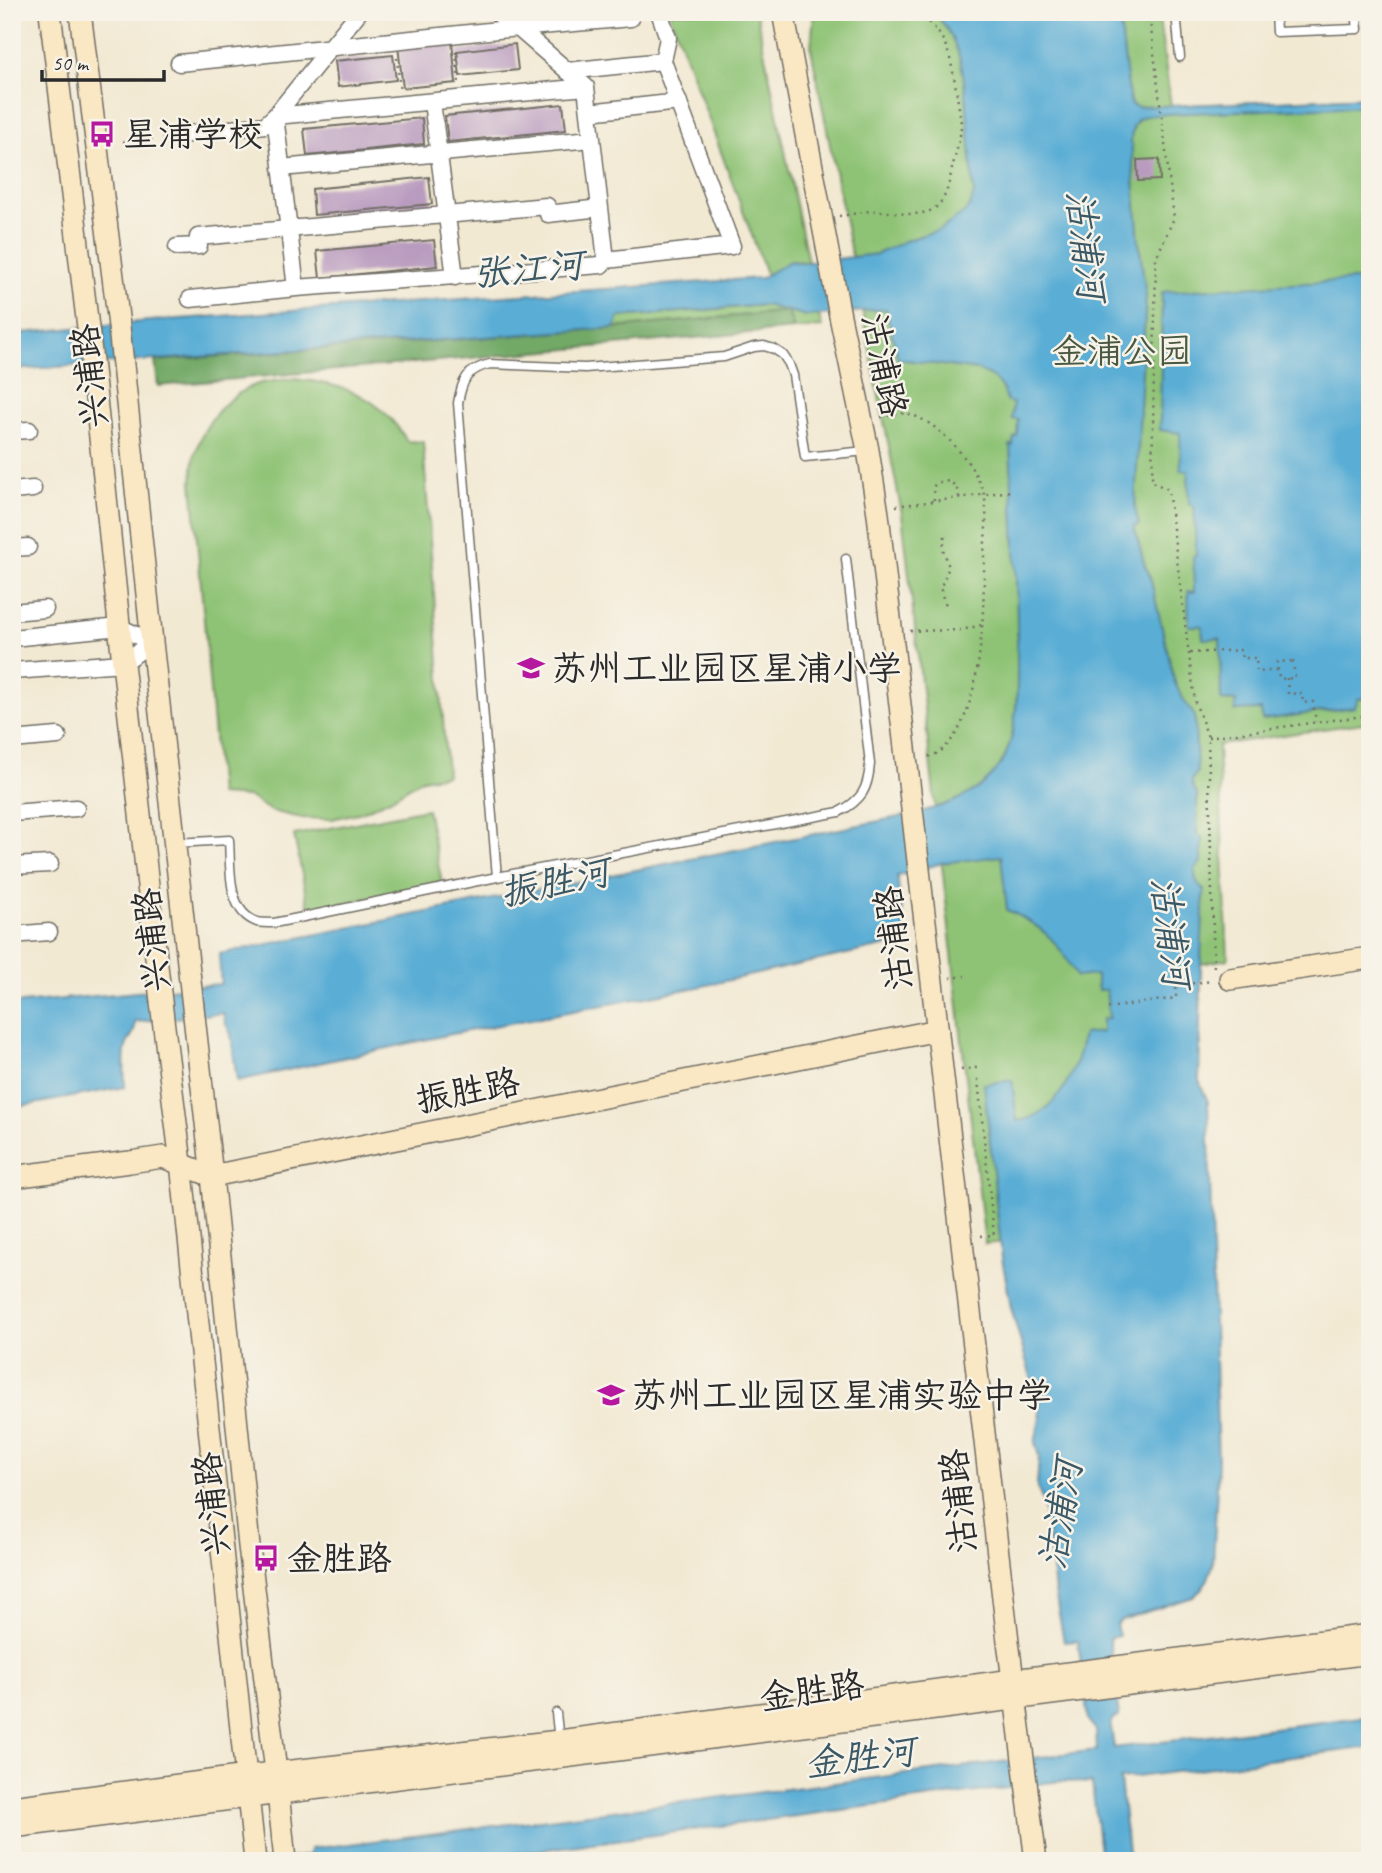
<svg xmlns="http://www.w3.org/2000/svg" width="1382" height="1873" viewBox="0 0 1382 1873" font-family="Caveat,'LXGW WenKai TC',sans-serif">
<rect width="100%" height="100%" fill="#f7f3e8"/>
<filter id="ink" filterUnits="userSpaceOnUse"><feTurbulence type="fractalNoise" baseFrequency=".0143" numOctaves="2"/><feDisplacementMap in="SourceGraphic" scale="14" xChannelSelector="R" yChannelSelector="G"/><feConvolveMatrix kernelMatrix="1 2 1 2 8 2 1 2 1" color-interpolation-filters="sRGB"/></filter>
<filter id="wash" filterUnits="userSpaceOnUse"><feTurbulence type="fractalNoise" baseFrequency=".00686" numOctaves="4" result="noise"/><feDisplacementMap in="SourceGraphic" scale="28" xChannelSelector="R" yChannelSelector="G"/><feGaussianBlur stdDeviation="1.57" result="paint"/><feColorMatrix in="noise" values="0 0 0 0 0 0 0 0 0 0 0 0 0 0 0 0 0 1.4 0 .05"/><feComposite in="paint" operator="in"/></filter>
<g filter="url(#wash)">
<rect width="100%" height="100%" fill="#f2e9d3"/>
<!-- green -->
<path fill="#8ec374" stroke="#5c7750" stroke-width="2" d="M669 12H756L808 262 790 261 767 276Z
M814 12H1158L1171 106 1370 97V722L1218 745 1228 959 1201 964 1199 1081 1208 1102 1210 1223 985 1244 902 514 811 48Z
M765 305 807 316 819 315 822 327 794 329 788 311 615 328 618 317Z
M294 379C344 384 379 395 407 441L423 442 447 775 422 779 390 799 362 812 332 819 301 818 271 811 249 797 219 795 192 481C193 472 193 462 195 454 204 422 228 393 261 383 271 381 283 380 294 379Z
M427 809 442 883 309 910 294 835Z"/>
<!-- forest -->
<path fill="#72a966" stroke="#4e6a48" stroke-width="2" d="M788 311 794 329 158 386 155 361 615 328Z"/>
<!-- water -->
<path fill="#5aadd5" stroke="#426c80" stroke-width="2" d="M932 12H1119L1129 96 1131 104 1137 107 1370 97V106L1167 114C1144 117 1134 112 1131 139L1139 242 1146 296 1135 507 1139 526H1134L1145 566 1150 576 1175 683 1184 701 1195 716 1197 773 1192 779V784L1197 794V833L1202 838 1201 862 1195 869C1195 879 1196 884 1204 890L1201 964 1199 1081 1208 1102 1218 1465 1213 1565 1207 1581 1201 1590 1193 1597 1121 1620 1116 1625 1119 1636 1109 1638 1119 1717 1113 1718 1111 1727 1114 1748 1370 1716V1747L1120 1779 1129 1861H1101L1092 1783 1060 1781 458 1861H260L309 1856 310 1849 1097 1750 1096 1730 1088 1720 1078 1641 1064 1642 1055 1592 1044 1505 1037 1486 1039 1456 1035 1443 1040 1418 1037 1398 1011 1308 1002 1258 984 1084 1012 1080 1017 1121C1058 1116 1077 1069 1083 1034L1102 1032V1019L1109 1018 1106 990H1098L1096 975 1077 977C1057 941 1045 927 1007 910L1001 856 942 863 897 876 906 941 698 987 447 1035 237 1081 231 1034 225 1022 223 1013 135 1022C135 1035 131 1034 127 1044 122 1056 125 1074 125 1087L12 1108V1004L221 984 219 954 889 819C929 810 972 803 998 768 1005 760 1008 750 1011 739 1018 712 1017 682 1017 654 1018 584 1013 515 1010 445L1013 446 1014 437H1017L1018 420 1012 419 1013 403 1007 402C1004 385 994 377 978 370L898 359 886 309 807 316 765 305 619 317 615 328 12 370V334L150 321 761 278 790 261 803 263 877 254 905 241 941 229 964 213 971 204 974 193C972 169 970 146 968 122 965 83 964 40 932 12Z
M1370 279V700L1367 698 1358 699 1355 707 1262 720 1261 710 1235 711 1236 701 1221 700 1220 638 1203 639 1202 626H1189L1188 591 1194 592 1193 556H1196L1194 506 1189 505 1188 471 1181 470 1180 433 1160 430 1162 292Z"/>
<g id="blocks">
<!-- building -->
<path fill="#b99bbf" d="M452 41 456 83 403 88 398 46Z
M515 44 518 70 460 76 457 51Z
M393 55 396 80 338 87 335 61Z
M563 104 566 130 448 142 445 116Z
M422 118 424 144 307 156 304 129Z
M1159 159 1160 180 1138 181 1137 160Z
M429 177 432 204 314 215 312 189Z
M434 240 437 266 320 278 317 251Z"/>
</g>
</g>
<g filter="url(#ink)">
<use href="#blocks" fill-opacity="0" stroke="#716e66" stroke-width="2"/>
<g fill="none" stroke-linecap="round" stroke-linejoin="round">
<!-- lane casing -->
<g stroke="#716e66" stroke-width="11">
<path id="lane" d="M1176 12 1180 57
M1275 12 1276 32 1358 29 1356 12
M175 843 229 840C231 867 226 911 257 922 262 923 269 923 274 923L497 877 839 812C862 800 868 789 870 764L846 559
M497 877 458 403C462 380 467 369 490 364L585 368 724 357 754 347 764 346 774 349 783 355 789 364 793 375 805 457 866 451
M556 1713 559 1741"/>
</g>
<!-- street casing -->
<g stroke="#716e66" stroke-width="19">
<path id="street" d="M496 12 518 28 586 87 606 260
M179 63 518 28 631 18
M567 71 663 61
M432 102 455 277
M589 112 679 102
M171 136 265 125 275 116 586 87
M281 168 592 139
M177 247 199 246 198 237 547 206 548 214 600 208
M296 288 275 116 359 12
M190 299 296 288 601 265 606 260 732 246 663 61 668 38 659 12
M12 431 29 430
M12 491 33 489
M12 548 28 547
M12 612 45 609
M12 638 119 627 152 642 123 663 12 671
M12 740 58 736
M12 813 76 808
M12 866 50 864
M12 935 49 932"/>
</g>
<!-- secondary casing -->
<g stroke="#716e66" stroke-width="24">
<path id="secondary" d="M50 12 93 369 123 663 163 1019 181 1163 255 1861
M80 12 118 317 152 642 212 1176 249 1546 276 1772 285 1861
M783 12 840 316 868 450 878 514 1008 1641 1036 1861
M1230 979 1370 958
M12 1177 130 1162 163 1157 212 1176 938 1030
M12 1807 247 1776 559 1741 1013 1680 1370 1635
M12 1827C465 1770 917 1712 1370 1653"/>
</g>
<!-- path -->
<path stroke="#716e66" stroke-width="2.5" stroke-dasharray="2 5" stroke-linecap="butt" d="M1149 12 1174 218 1156 258 1152 482 1168 489 1195 702 1208 737 1214 970
M808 18 834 12
M456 52 459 83
M397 58 400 90
M123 142 155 138
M1370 196C1360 211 1361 222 1370 237
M839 216C850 215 860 212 871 211 891 210 917 220 935 208 947 199 949 182 952 169 955 155 960 141 961 127 961 116 958 105 957 95 951 60 949 32 915 12
M881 417C889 416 898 412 907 414 937 419 974 463 983 491 989 510 985 535 984 555 984 606 984 714 943 749 938 754 931 756 924 758
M934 500 933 487 936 483C950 478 957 484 959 497
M896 506 1011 491
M945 536 943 549 949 567 941 586V593L947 607
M910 631 962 630 981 625
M1190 653 1241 650 1242 658H1256L1257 672 1278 670
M1293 661 1295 678 1279 679 1277 662Z
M1287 678 1288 694 1302 693 1303 703 1313 702 1316 722
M1208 737 1370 715
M950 978 965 976
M1108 1008 1176 998V985L1213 981
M961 1070 982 1067
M981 1236 994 1235 978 1080H983"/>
<!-- lane -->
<use href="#lane" stroke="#fff" stroke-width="8"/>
<!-- street -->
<use href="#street" stroke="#fff" stroke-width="16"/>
<!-- secondary -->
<use href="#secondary" stroke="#fae7c3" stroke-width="21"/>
</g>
</g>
<!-- icons -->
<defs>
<g id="bus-bare" transform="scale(2.1)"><path d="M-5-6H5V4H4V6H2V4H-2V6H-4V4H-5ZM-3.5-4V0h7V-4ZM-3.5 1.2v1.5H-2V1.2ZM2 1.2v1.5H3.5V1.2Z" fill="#b5179e" stroke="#f7f3e8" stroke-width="2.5" paint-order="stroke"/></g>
<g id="school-bare" transform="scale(2.1)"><path d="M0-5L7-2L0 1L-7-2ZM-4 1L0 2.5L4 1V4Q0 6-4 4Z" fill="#b5179e" stroke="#f7f3e8" stroke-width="2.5" paint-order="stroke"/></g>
</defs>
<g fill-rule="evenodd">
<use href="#bus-bare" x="102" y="134"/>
<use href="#school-bare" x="531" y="668"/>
<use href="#school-bare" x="611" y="1395"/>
<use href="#bus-bare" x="266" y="1558"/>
</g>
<g text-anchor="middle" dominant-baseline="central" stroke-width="5" stroke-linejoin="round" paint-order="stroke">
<!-- poi labels -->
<g font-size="35" fill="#2b2b2b" stroke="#f7f3e8" text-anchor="start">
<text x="123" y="134">星浦学校</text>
<text x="552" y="668">苏州工业园区星浦小学</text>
<text x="632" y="1395">苏州工业园区星浦实验中学</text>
<text x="287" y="1558">金胜路</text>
</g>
<!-- park labels -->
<g font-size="35" fill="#495941" stroke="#f7f3e8">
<text x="1122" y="351">金浦公园</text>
</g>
<!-- street labels -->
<g font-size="35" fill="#2b2b2b" stroke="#f7f3e8">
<text transform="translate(884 365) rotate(78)">沽浦路</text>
<text transform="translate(90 376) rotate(-96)">兴浦路</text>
<text transform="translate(894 938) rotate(-97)">沽浦路</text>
<text transform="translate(152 940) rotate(-96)">兴浦路</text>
<text transform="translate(468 1091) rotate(-11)">振胜路</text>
<text transform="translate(959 1501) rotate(-96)">沽浦路</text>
<text transform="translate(212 1504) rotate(-96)">兴浦路</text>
<text transform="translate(812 1691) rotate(-8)">金胜路</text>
</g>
<!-- water labels -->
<g font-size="37" font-style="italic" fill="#3b5866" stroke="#f7f3e8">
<text transform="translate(1086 245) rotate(83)">沽浦河</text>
<text transform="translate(528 269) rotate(-5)">张江河</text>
<text transform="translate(555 882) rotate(-12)">振胜河</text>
<text transform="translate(1171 932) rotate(83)">沽浦河</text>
<text transform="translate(1060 1514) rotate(-81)">沽浦河</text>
<text transform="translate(860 1757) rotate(-7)">金胜河</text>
</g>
</g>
<!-- margin -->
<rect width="1382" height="1873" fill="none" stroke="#f7f3e8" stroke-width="42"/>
<!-- scale -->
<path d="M42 70v10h122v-10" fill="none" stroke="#2b2b2b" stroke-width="3.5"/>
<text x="52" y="70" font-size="21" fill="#2b2b2b" stroke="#f7f3e8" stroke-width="5" paint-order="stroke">50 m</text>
</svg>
